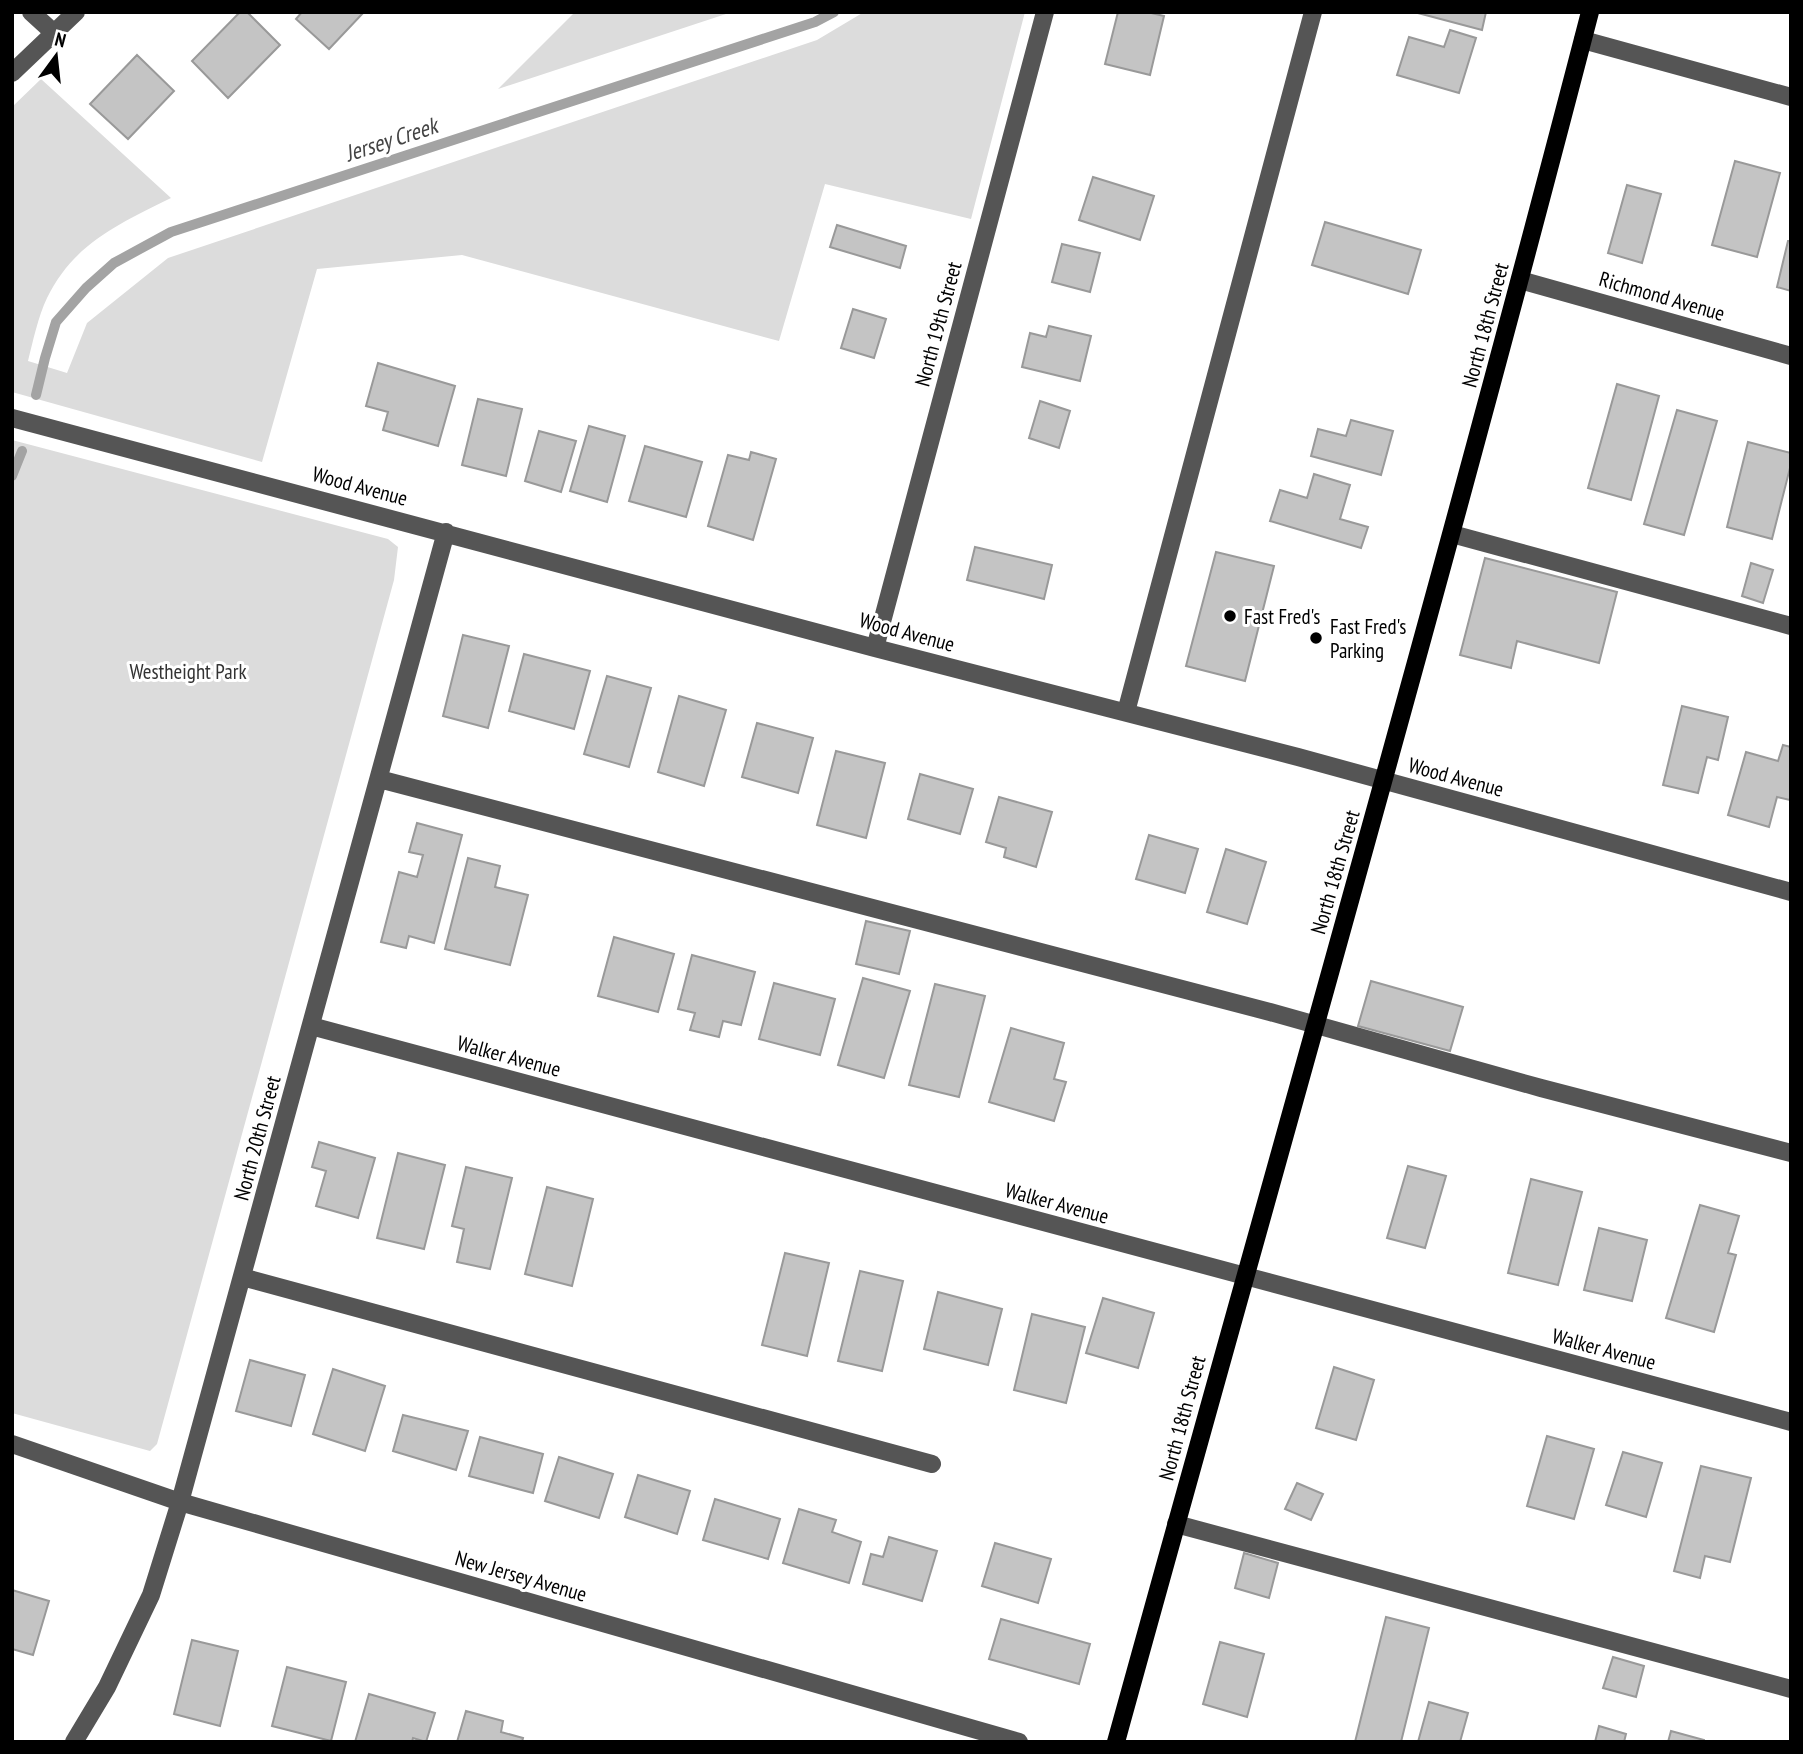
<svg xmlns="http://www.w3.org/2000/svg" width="1803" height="1754" viewBox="0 0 1803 1754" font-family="'PT Sans Narrow',sans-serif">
<rect width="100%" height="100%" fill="#fff"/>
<!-- green -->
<path fill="#dcdcdc" d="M575 12H732L498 89Z
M864 12H1025L971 219 825 184 779 341 462 255 317 269 262 462 12 392V107L41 79 171 198C119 224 74 243 47 298 38 317 33 341 28 361L67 373 87 323 168 258 817 40Z
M12 440 388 539 398 547 394 580 157 1444 150 1451 12 1413Z"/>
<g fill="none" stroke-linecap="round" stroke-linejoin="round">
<!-- stream -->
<path stroke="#a3a3a3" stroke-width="10" d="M36 395 45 358 56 322 86 288 114 263 171 232 815 22 834 12
M12 476 22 451"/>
</g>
<!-- building -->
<path fill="#c4c4c4" stroke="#999" stroke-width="2" d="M240 12H247L280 45 228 98 192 61Z
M302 12H364L329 49 296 19Z
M1118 12H1147L1164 16 1150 75 1105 64Z
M1414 12H1486L1482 30Z
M1450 30 1476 38 1459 93 1397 75 1409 37 1444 47Z
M137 55 174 91 128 139 90 104Z
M1735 161 1780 173 1757 257 1712 245Z
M1093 177 1154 196 1140 240 1079 220Z
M1627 185 1661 194 1642 263 1608 253Z
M1325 222 1421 250 1408 294 1312 265Z
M837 225 906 246 900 268 830 247Z
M1788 241H1791V291L1777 287Z
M1062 244 1100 253 1090 292 1052 282Z
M853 309 886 319 874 358 841 348Z
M1049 326 1091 336 1080 381 1022 367 1030 333 1046 337Z
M378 363 455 386 438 446 383 430 388 412 366 406Z
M1617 384 1659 396 1631 500 1588 488Z
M478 399 522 409 506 476 462 465Z
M1040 401 1070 411 1059 448 1029 438Z
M1677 410 1717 421 1684 535 1644 524Z
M1351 420 1393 431 1381 475 1311 456 1318 429 1346 436Z
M589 426 625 436 607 502 570 491Z
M539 431 576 441 561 492 525 481Z
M1748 442 1791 453V464L1772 539 1727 527Z
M645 446 702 462 686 517 629 501Z
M751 452 776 459 753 540 708 526 728 455 749 460Z
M1314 474 1350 485 1340 519 1368 527 1361 548 1270 521 1280 490 1307 498Z
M975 547 1052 565 1044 599 967 580Z
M1216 552 1274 566 1245 681 1186 666Z
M1485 558 1617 592 1599 663 1517 641 1511 668 1460 655Z
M1751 563 1773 570 1763 603 1742 596Z
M463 635 509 646 488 728 443 716Z
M524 654 590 671 574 729 509 711Z
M607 676 651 688 629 767 584 754Z
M679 696 726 710 704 786 658 772Z
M1682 706 1728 717 1718 760 1707 757 1698 793 1663 785Z
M757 723 813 738 798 793 742 777Z
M1783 745 1791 747 1790 800 1777 797 1769 827 1728 815 1746 752 1778 761Z
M836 751 885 763 866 838 817 825Z
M920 774 973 789 960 834 908 819Z
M999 797 1052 812 1036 867 1004 857 1006 848 986 842Z
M417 823 462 835 434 943 409 936 406 948 381 942 399 872 417 877 423 855 409 852Z
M1149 835 1198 849 1185 893 1136 879Z
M1226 849 1266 862 1247 924 1207 912Z
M468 858 500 866 495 887 528 895 510 965 445 949Z
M866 921 910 931 899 974 856 964Z
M614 937 674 954 658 1012 598 996Z
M692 955 755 972 741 1025 723 1021 719 1037 690 1030 695 1013 678 1009Z
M863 978 910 991 884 1078 838 1065Z
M1371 981 1463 1007 1450 1051 1358 1026Z
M774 983 835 999 820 1055 759 1039Z
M935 984 985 996 959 1097 909 1085Z
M1011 1028 1064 1043 1054 1079 1066 1082 1054 1121 989 1102Z
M319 1142 375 1158 358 1218 316 1206 326 1171 312 1167Z
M398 1153 445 1165 424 1249 377 1238Z
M1408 1166 1446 1176 1425 1248 1387 1238Z
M466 1167 512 1178 490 1269 457 1262 464 1229 452 1226Z
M1531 1179 1582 1192 1558 1285 1508 1273Z
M547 1187 593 1199 572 1286 525 1274Z
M1700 1205 1739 1216 1728 1253 1736 1255 1714 1332 1666 1318Z
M1599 1228 1647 1240 1632 1301 1584 1290Z
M785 1253 829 1263 807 1356 762 1345Z
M860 1271 903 1281 882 1371 838 1361Z
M938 1292 1002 1309 988 1365 924 1349Z
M1103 1298 1154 1313 1138 1368 1086 1353Z
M1032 1314 1085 1327 1066 1403 1014 1390Z
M250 1360 305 1375 291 1426 236 1411Z
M1334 1367 1374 1380 1356 1440 1316 1428Z
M333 1369 385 1386 365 1451 313 1434Z
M403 1415 468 1431 456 1470 393 1451Z
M1547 1436 1594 1449 1574 1519 1527 1506Z
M480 1437 543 1454 533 1493 469 1476Z
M1623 1452 1662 1463 1646 1517 1606 1505Z
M559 1457 613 1474 599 1518 545 1501Z
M1701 1466 1751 1478 1730 1562 1705 1556 1700 1578 1674 1571Z
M638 1475 690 1491 677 1534 625 1517Z
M1297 1483 1323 1494 1311 1520 1285 1509Z
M715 1499 780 1519 768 1559 703 1540Z
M799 1509 836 1520 832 1532 861 1542 849 1583 783 1563Z
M889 1537 937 1551 922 1601 863 1584 871 1554 883 1557Z
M995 1543 1051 1559 1038 1603 982 1586Z
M1244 1553 1278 1563 1269 1598 1235 1588Z
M12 1590 49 1601 33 1655 12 1649Z
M1386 1617 1429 1628 1401 1742H1355Z
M1001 1619 1090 1644 1079 1684 989 1659Z
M192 1640 238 1651 220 1726 174 1714Z
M1220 1642 1264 1654 1247 1717 1203 1704Z
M1613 1657 1644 1666 1636 1697 1603 1688Z
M287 1667 346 1682 331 1741 272 1726Z
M369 1694 435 1713 426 1742 413 1738 412 1742H355Z
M1429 1702 1468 1713 1460 1742H1418Z
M466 1711 503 1721 501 1732 523 1738 522 1742H457Z
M1599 1726 1626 1734 1624 1742H1595Z
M1671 1731 1704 1740V1742H1668Z"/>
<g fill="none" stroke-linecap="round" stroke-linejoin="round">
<!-- minor -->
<path stroke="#555" stroke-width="18" d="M31 12 54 33
M1583 40 1791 97
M12 73 76 12
M1520 280 1791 356
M12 418 875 648 1298 757 1791 892
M1452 534 1791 626
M875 648 1045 12
M1126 712 1313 12
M379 779 1270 1012 1541 1088 1791 1153
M311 1026 1791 1422
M242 1277 932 1464
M12 1444 180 1502 1019 1742
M1176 1524 1791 1689
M74 1742 107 1687 151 1595 180 1502 446 532"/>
<!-- major -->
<path stroke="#000" stroke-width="18" d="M1116 1742C1275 1166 1440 591 1590 12"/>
</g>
<!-- markers -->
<g fill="#000" stroke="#fff" stroke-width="2.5">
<circle cx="1230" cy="616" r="7"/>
<circle cx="1316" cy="638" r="7"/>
</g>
<g text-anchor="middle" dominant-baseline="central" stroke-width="6" stroke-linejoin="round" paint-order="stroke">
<!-- street labels -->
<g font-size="21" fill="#000" stroke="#fff">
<text transform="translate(1662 296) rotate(16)">Richmond Avenue</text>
<text transform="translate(938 324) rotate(-75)">North 19th Street</text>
<text transform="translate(1485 325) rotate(-75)">North 18th Street</text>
<text transform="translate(360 486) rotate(15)">Wood Avenue</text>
<text transform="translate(907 632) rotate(15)">Wood Avenue</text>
<text transform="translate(1456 777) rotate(15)">Wood Avenue</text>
<text transform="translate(1335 872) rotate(-74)">North 18th Street</text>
<text transform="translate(509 1056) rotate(15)">Walker Avenue</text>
<text transform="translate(257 1138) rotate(-75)">North 20th Street</text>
<text transform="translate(1057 1203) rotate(15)">Walker Avenue</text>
<text transform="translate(1604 1349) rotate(15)">Walker Avenue</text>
<text transform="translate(1182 1418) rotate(-75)">North 18th Street</text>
<text transform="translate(521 1576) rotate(16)">New Jersey Avenue</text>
</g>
<!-- poi labels -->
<g font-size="21" fill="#000" stroke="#fff" text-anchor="start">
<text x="1244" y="616">Fast Fred's</text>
<text x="1330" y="626">Fast Fred's<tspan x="1330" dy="24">Parking</tspan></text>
</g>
<!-- park labels -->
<g font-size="21" fill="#333" stroke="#fff">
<text x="188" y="671">Westheight Park</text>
</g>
<!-- water labels -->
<g font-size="23" font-style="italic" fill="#444" stroke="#fff">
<text transform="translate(391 139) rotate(-18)">Jersey Creek</text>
</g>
</g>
<!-- border -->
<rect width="1803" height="1754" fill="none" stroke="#000000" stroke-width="28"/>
<!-- north arrow -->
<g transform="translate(56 56) rotate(15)" stroke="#ffffff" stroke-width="5" paint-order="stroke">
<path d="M0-5L12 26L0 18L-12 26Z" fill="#000000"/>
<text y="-10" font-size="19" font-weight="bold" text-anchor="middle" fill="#000000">N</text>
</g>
</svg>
